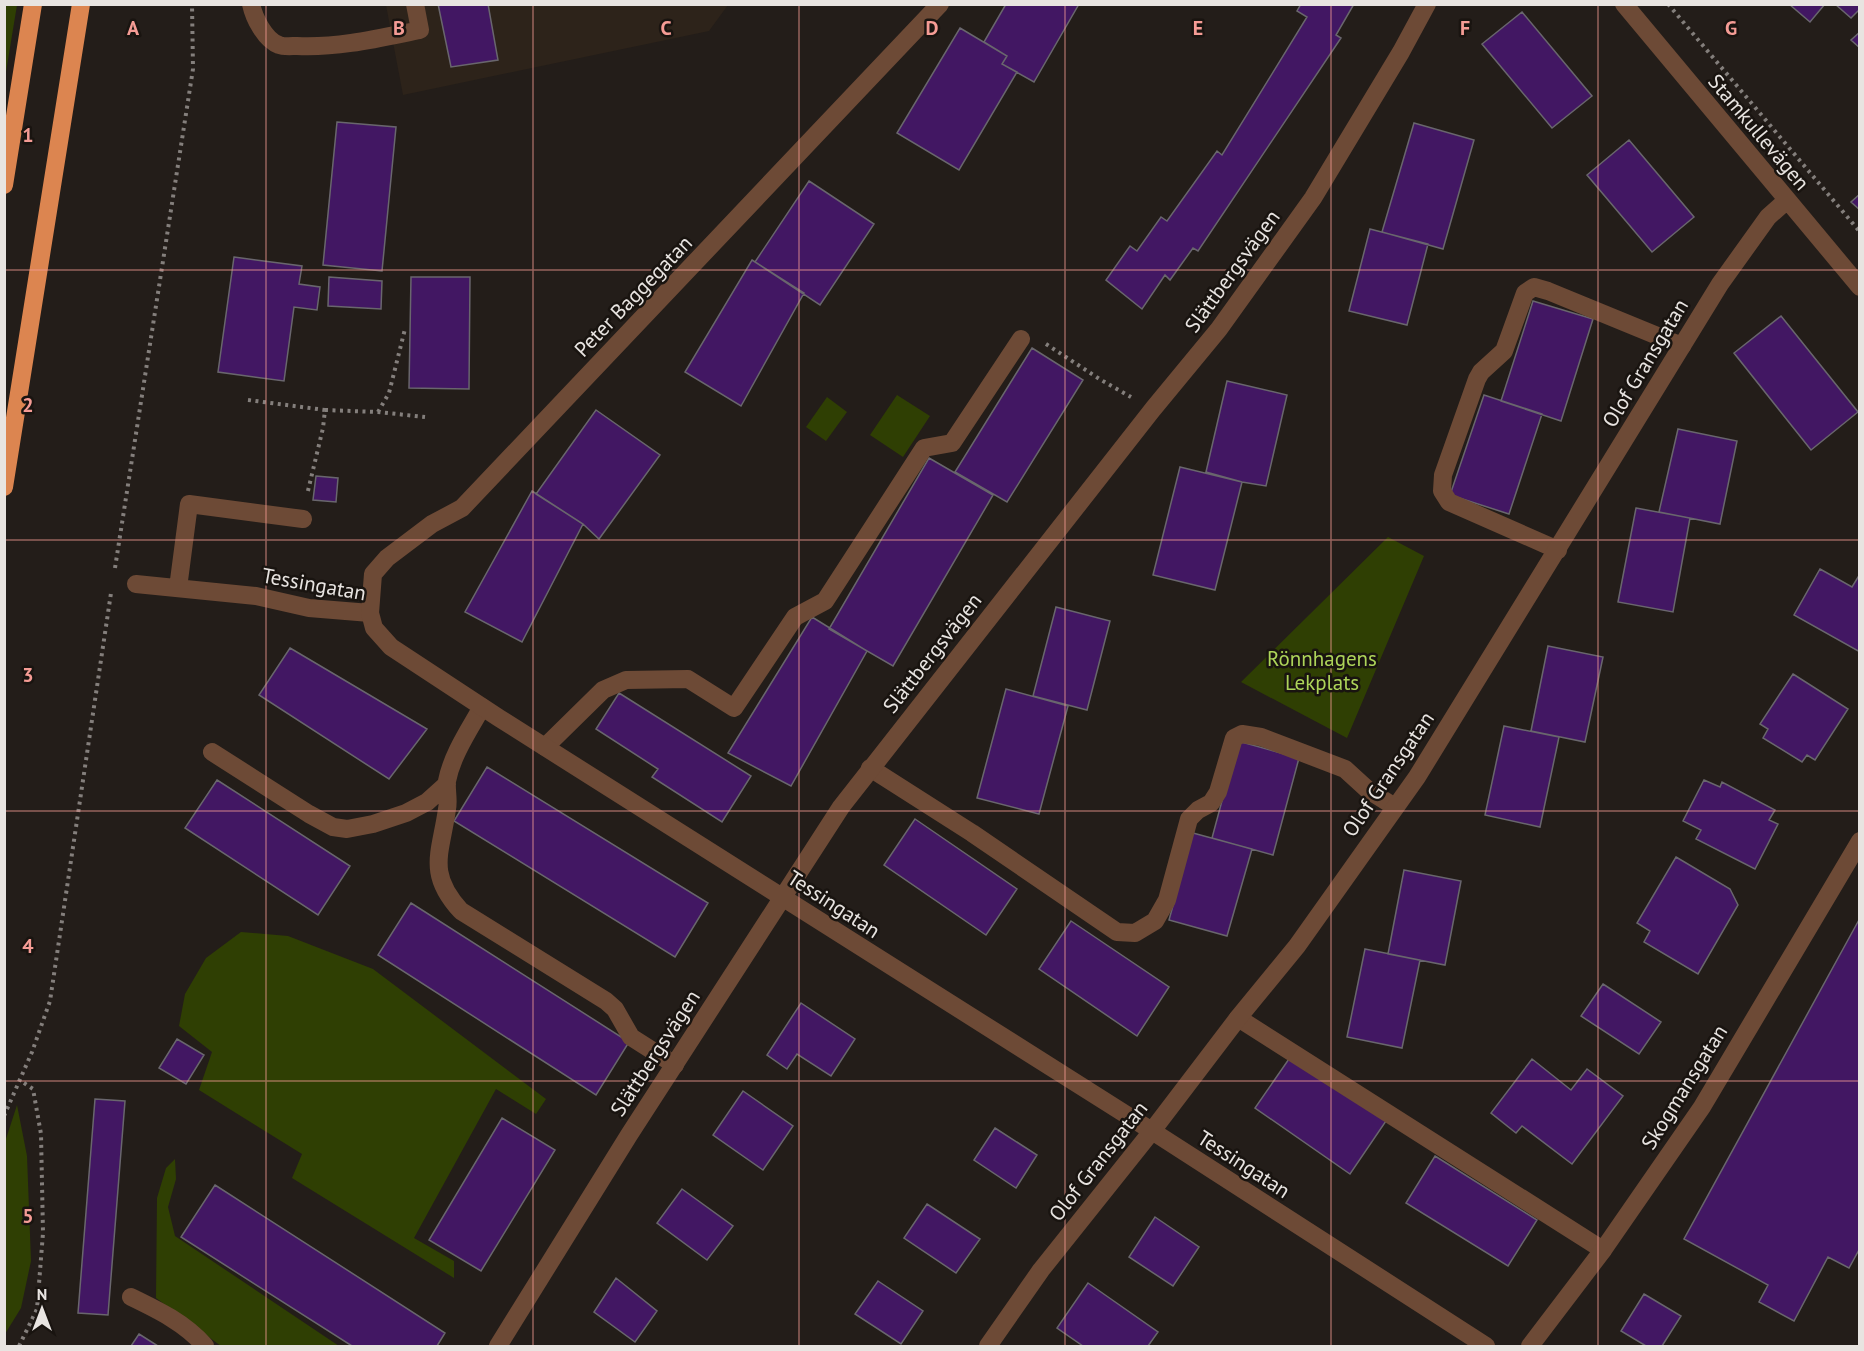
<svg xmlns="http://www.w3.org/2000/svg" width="1864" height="1351" viewBox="0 0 1864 1351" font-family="'PT Sans',sans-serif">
<rect width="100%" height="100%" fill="#231d19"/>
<!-- built -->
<path fill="#2d231a" d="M386 5H728L709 31 403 95Z"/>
<!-- green -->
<path fill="#2f3f03" d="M5 4 17 5 5 78 4 5Z
M897 395 930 416 903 457 870 435Z
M827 397 847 412 826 441 806 427Z
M1388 537 1424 556 1347 738 1241 682Z
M241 932 288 936 373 969 546 1099 536 1114 496 1089 414 1238 454 1261V1278L292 1178 302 1154 199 1090 212 1052 179 1026 185 994 206 958Z
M17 1105 27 1156 31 1261 21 1308 5 1334V1142Z
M175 1159 176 1179 168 1207 175 1236 339 1346H221L156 1298 157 1198 166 1168Z"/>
<!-- building -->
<path fill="#421763" stroke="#69666d" stroke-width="1.5" d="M438 4H488L498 60 451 67Z
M1006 4H1079L1034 82 1002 64 1007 56 984 42Z
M1301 4H1354L1336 35 1341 38 1198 251 1193 248 1170 280 1165 275 1142 309 1106 280 1130 246 1137 251 1161 217 1167 221 1217 151 1222 155 1307 17 1297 11Z
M1789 4H1825L1810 22Z
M1835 4H1860V9L1851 18Z
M1522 12 1592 96 1552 128 1482 44Z
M960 28 1007 56 1002 64 1017 72 959 170 897 133Z
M1860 32V48L1851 40Z
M337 122 396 127 382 271 323 265Z
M1414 123 1474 140 1443 249 1382 232Z
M1629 140 1694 217 1652 252 1587 175Z
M809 181 874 224 820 305 755 262Z
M1860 194V210L1851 202Z
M1370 229 1428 244 1407 325 1349 311Z
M234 257 302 266 299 284 320 287 317 310 294 307 284 381 218 372Z
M752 260 804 293 741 406 685 372Z
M329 277 382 281 381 309 328 306Z
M411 277H470L469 389 409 388Z
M1533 301 1593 319 1561 421 1501 401Z
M1781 316 1858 412 1811 450 1734 353Z
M1032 348 1083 380 1007 502 955 472Z
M1227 381 1287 395 1266 486 1242 482 1206 472Z
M1484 395 1542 414 1509 514 1450 495Z
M596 410 660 455 599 539 583 524 536 494Z
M1678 429 1737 441 1720 524 1659 512Z
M929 458 993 495 893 666 829 629Z
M1180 467 1242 482 1215 590 1153 575Z
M316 476 338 478 336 502 313 500Z
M532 491 583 524 522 642 465 612Z
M1636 508 1690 518 1673 612 1618 602Z
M1820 569 1852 587 1860 574V652L1794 615Z
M1056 607 1110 621 1087 710 1033 696Z
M812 617 867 651 791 786 728 753Z
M1548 646 1603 657 1585 742 1531 731Z
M290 648 427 729 389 779 259 695Z
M1793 674 1848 709 1815 760 1807 755 1802 762 1763 738 1768 729 1760 724Z
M1006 689 1068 706 1039 814 977 798Z
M619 693 751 776 722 822 652 777 658 769 596 729Z
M1504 726 1559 737 1540 827 1485 815Z
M1238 741 1299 758 1273 855 1212 838Z
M487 767 708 903 675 957 454 821Z
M217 780 350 866 318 915 185 828Z
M1704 780 1720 787 1722 782 1775 810 1769 820 1778 824 1755 869 1696 839 1701 830 1683 821Z
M915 819 1017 889 986 935 884 865Z
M1193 833 1252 849 1227 936 1169 920Z
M1676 857 1730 889 1738 905 1698 974 1644 942 1650 931 1637 923Z
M1404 870 1461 881 1445 965 1388 954Z
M411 903 629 1042 596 1095 378 955Z
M1860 918V1248L1849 1268 1828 1257 1794 1321 1759 1302 1768 1285 1684 1239Z
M1071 921 1169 987 1137 1036 1039 969Z
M1365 949 1420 960 1402 1048 1347 1037Z
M1603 984 1661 1022 1639 1054 1581 1016Z
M801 1003 855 1039 831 1076 797 1054 787 1069 767 1055Z
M177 1039 204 1055 186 1084 159 1068Z
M1291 1056 1386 1121 1350 1174 1255 1108Z
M1532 1059 1571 1090 1587 1069 1623 1096 1572 1164 1522 1126 1516 1133 1491 1113Z
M743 1091 793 1126 763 1170 713 1135Z
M95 1099 125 1101 108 1315 78 1313Z
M502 1118 555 1150 481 1271 429 1240Z
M995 1128 1037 1155 1016 1188 974 1160Z
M1435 1156 1537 1220 1508 1266 1406 1203Z
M215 1185 445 1333 437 1346H352L181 1237Z
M682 1189 733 1226 707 1260 657 1223Z
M927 1204 980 1239 956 1273 904 1238Z
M1155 1217 1199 1247 1173 1286 1129 1257Z
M616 1278 657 1311 635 1342 594 1312Z
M878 1281 923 1311 901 1344 855 1314Z
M1088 1283 1158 1332 1148 1346H1083L1057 1328Z
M1644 1294 1681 1316 1662 1346H1646L1621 1331Z
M139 1334 158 1346H131Z"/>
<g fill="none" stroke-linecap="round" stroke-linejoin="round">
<!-- path -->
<path stroke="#847f7c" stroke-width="4" stroke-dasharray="3 4.5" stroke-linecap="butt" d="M1668 4 1860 232
M1046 344 1101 380 1131 397
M248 400 325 410 323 428 307 495
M325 410 378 412 425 417
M378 412 389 393 405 329
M115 568 193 69 192 4
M4 1116 32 1052 50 1001 111 593
M19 1346 37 1309 43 1233 41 1134 33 1089 21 1081"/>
<!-- lane -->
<path stroke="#6d4a36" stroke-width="18" d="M251 4C254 18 265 40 279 45 284 47 292 46 297 46 339 48 380 38 420 30L415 4
M1558 550 1449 502 1442 491 1443 475 1477 379 1481 372 1504 351 1525 293 1534 287 1548 291 1682 346
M136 584 256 596 309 608 370 613
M178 588 189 504 303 519
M482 707C469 730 452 755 447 781 446 790 449 800 447 809 441 853 426 873 461 911L606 1001 615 1009 631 1037 675 1065
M545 747 603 690 626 680 688 679 734 708 795 617 825 601 924 448 952 443 1021 339
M212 752 309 814 333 827 347 829 373 824 406 813 427 802 447 784
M870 768 972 833 1117 932 1135 933 1155 921 1167 900 1189 819 1198 810 1211 803 1218 792 1234 738 1242 734 1261 737 1345 769 1368 790 1395 807
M1238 1018 1603 1250
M131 1297C158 1310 185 1323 205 1346"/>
<!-- street -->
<path stroke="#6d4a36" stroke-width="18" d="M940 4 462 508 432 524 387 558 373 574 370 613 374 628 391 647 499 718 1152 1131 1486 1346
M1624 4 1860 287
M498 1346 629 1135 841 807 1153 409 1219 329 1313 198 1401 52 1427 4
M988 1346 1041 1270 1152 1131 1238 1018 1297 946 1417 777 1720 284 1768 217 1786 201
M1530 1346 1603 1250 1702 1107 1860 841"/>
<!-- highway -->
<path stroke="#dc8550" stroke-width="18" d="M4 185 33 4
M4 487 81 4"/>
</g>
<!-- grid -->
<path fill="none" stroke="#f59c95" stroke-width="1.5" stroke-opacity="0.55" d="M266 4V1346M533 4V1346M799 4V1346M1065 4V1346M1331 4V1346M1598 4V1346M4 270H1860M4 540H1860M4 811H1860M4 1081H1860"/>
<g text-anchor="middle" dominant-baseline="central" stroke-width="5" stroke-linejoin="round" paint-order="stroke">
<!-- street labels -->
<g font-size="21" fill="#e8e4e1" stroke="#191410">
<text transform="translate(1759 132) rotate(50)">Stamkullevägen</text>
<text transform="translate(1232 271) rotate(-54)">Slättbergsvägen</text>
<text transform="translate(633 296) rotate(-46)">Peter Baggegatan</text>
<text transform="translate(1645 363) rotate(-59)">Olof Gransgatan</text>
<text transform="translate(314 584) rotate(10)">Tessingatan</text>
<text transform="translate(932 653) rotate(-52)">Slättbergsvägen</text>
<text transform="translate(1388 774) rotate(-56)">Olof Gransgatan</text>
<text transform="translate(834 904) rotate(33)">Tessingatan</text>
<text transform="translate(655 1053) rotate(-57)">Slättbergsvägen</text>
<text transform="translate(1684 1087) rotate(-58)">Skogmansgatan</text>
<text transform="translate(1098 1161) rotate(-52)">Olof Gransgatan</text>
<text transform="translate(1244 1164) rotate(33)">Tessingatan</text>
</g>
<!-- park labels -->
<g font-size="21" fill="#add459" stroke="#191410">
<text x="1322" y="658">Rönnhagens<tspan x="1322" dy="24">Lekplats</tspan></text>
</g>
</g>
<g font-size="20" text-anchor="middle" font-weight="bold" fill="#f59c95" stroke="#191410" stroke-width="5" stroke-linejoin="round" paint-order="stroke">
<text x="133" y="35">A</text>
<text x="399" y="35">B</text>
<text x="666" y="35">C</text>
<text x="932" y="35">D</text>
<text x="1198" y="35">E</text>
<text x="1465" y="35">F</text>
<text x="1731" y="35">G</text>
<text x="28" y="142">1</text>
<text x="28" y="412">2</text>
<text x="28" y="682">3</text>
<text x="28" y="953">4</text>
<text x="28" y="1223">5</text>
</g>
<!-- border -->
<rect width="1864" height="1351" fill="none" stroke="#e8e4e1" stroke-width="12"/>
<!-- north arrow -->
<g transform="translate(42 1309)" stroke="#191410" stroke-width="4.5" paint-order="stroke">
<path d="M0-4.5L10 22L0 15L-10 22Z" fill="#e8e4e1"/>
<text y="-9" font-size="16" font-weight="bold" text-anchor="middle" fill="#e8e4e1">N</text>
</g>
</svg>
